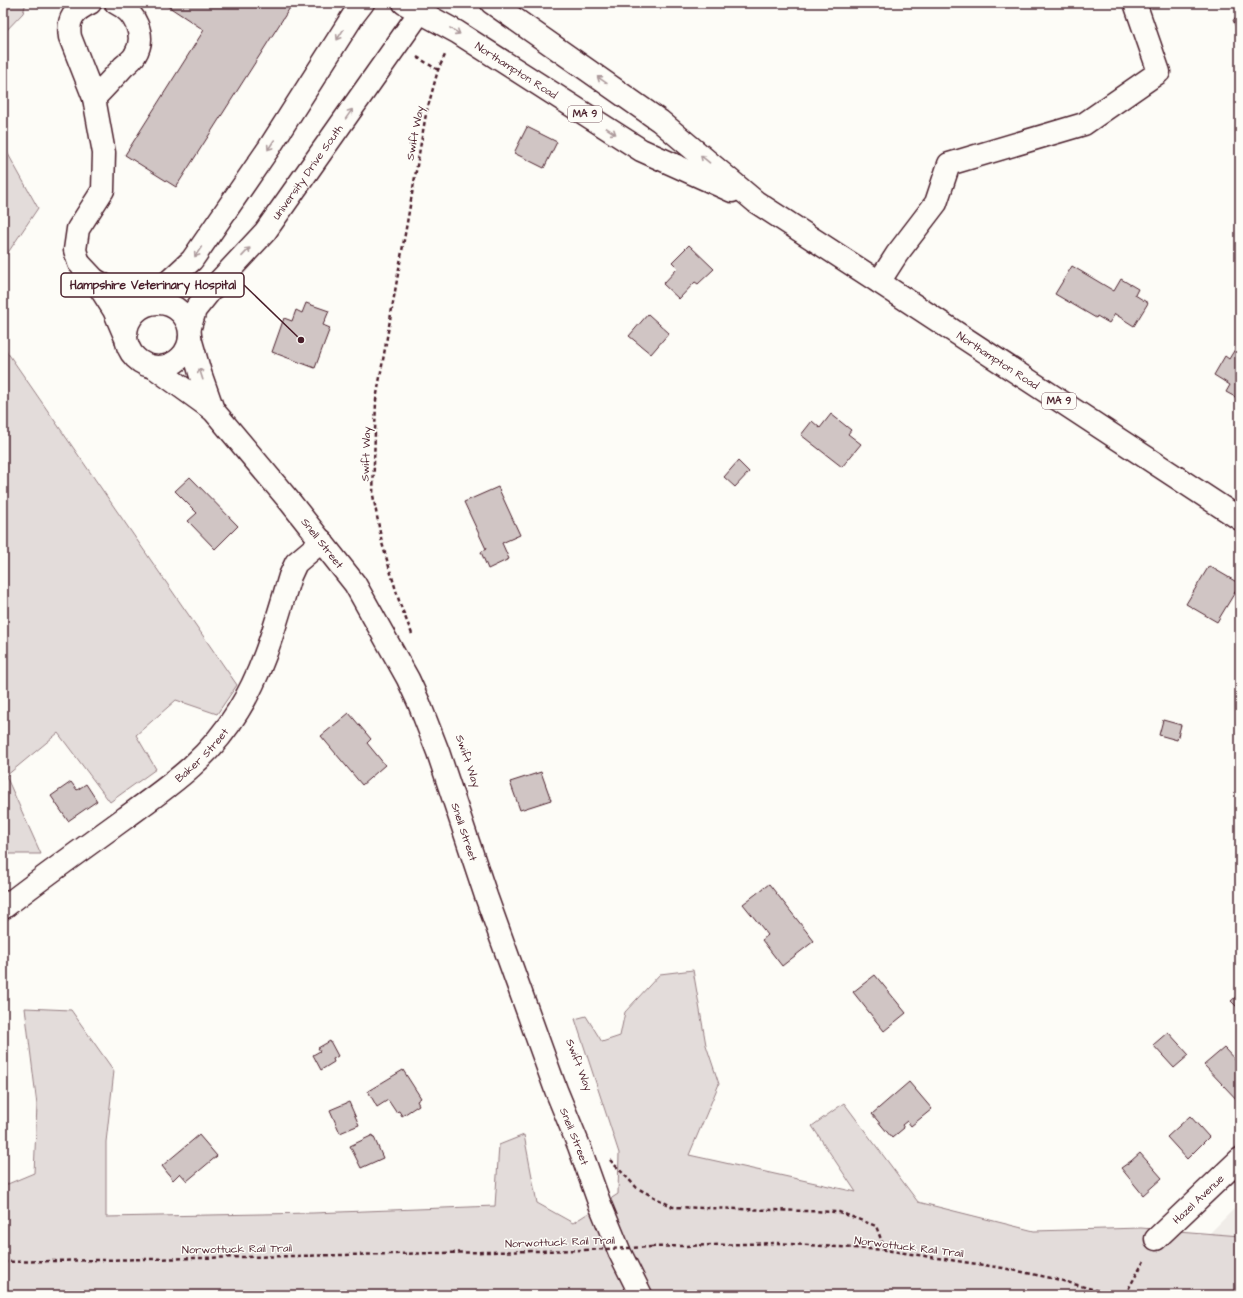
<svg xmlns="http://www.w3.org/2000/svg" width="1243" height="1298" viewBox="0 0 1243 1298" font-family="'Architects Daughter',sans-serif">
<rect width="100%" height="100%" fill="#fdfcf7"/>
<filter id="ink" filterUnits="userSpaceOnUse"><feTurbulence type="fractalNoise" baseFrequency=".025" numOctaves="2"/><feDisplacementMap in="SourceGraphic" scale="8" xChannelSelector="R" yChannelSelector="G"/><feConvolveMatrix kernelMatrix="1 2 1 2 8 2 1 2 1" color-interpolation-filters="sRGB"/></filter>
<g filter="url(#ink)">
<!-- built -->
<path fill="#f0ece8" d="M1240 1203V1271L1199 1244Z"/>
<!-- green -->
<path fill="#e3dcda" stroke="#967e82" d="M3 3H26L23 13 3 34Z
M3 145 38 208 3 260Z
M3 346 237 685 217 714 176 700 136 735 156 769 110 802 58 733 6 776 41 854H3Z
M693 970 706 1045 719 1084 689 1155 856 1192 812 1126 844 1103 918 1202 1034 1231 1141 1228 1240 1236V1295H526L496 1293 357 1295H3V1186L34 1173 37 1105 25 1008 71 1010 114 1071 106 1142V1217L313 1213 495 1206 499 1145 524 1135 537 1203 573 1223 618 1194 619 1153 575 1019 586 1016 602 1042 620 1036 625 1012 660 974Z"/>
<!-- building -->
<path fill="#d0c5c4" stroke="#4a1f2b" d="M163 3H293L176 187 125 155 204 30Z
M1240 17V37L1233 20Z
M527 127 557 142 544 168 514 153Z
M689 245 714 269 698 284 695 282 679 299 663 284 678 268 672 262Z
M1072 266 1114 291 1121 279 1138 289 1135 295 1148 303 1134 326 1115 314 1109 323 1097 316 1096 318 1055 294Z
M306 303 329 311 323 325 330 328 315 368 272 352 284 318 292 321 296 310 302 313Z
M648 314 669 333 651 354 629 336Z
M1240 341V394L1237 398 1226 392 1230 385 1214 375 1225 356 1229 359Z
M831 414 851 430 848 434 861 444 842 467 801 435 812 421 820 428Z
M738 461 749 472 735 487 724 477Z
M190 477 238 526 215 549 188 521 197 513 175 491Z
M498 487 520 535 502 543 509 559 488 569 481 552 486 549 464 502Z
M1209 566 1240 584 1217 622 1186 604Z
M349 713 371 739 367 743 385 765 362 785 321 736Z
M1163 720 1181 725 1177 740 1159 735Z
M541 772 551 800 520 810 510 782Z
M71 782 77 790 86 784 97 801 68 821 51 796Z
M769 884 814 941 782 966 762 940 768 935 743 904Z
M875 975 906 1013 884 1031 853 992Z
M1240 993V1010L1231 1001Z
M1168 1032 1189 1055 1174 1068 1153 1045Z
M330 1041 338 1056 333 1059 334 1062 321 1070 313 1055 320 1051 318 1048Z
M1224 1048 1240 1065V1103L1204 1065Z
M403 1070 421 1098 417 1101 419 1105 402 1116 399 1111 396 1112 388 1100 377 1107 368 1091Z
M909 1082 932 1109 911 1126 907 1121 902 1125 904 1128 892 1138 872 1114Z
M349 1102 359 1125 340 1133 330 1110Z
M1190 1116 1209 1137 1187 1159 1167 1137Z
M199 1135 217 1156 187 1181 180 1173 173 1180 162 1166Z
M373 1135 383 1158 361 1168 350 1146Z
M1140 1153 1162 1178 1143 1195 1121 1168 1131 1161Z"/>
<g fill="none" stroke-linecap="round" stroke-linejoin="round">
<!-- minor casing -->
<g stroke="#4a1f2b" stroke-width="25">
<g id="minor">
<path d="M90 3C74 11 67 18 70 37L94 98 104 153 103 190 78 229 75 250 79 263 95 280 114 310 125 336"/>
<path d="M94 98C104 88 114 77 124 66 128 63 133 59 135 55 147 36 135 12 116 3"/>
<path d="M95 280 125 297 148 304 166 284 192 260 269 148 353 16 363 3"/>
<path d="M879 282 897 254 936 203 949 164 1084 124 1159 72 1135 3"/>
<circle cx="158" cy="335" r="32"/>
<path id="s1" d="M190 327 195 310 211 290 265 232 420 12"/>
<path d="M190 338 200 373 213 410"/>
<path id="s2" d="M155 368 213 410 291 503 355 584 408 679 419 703 438 752 486 896 556 1090 579 1146 599 1202 620 1253 641 1295"/>
<path id="s3" d="M3 908C43 877 84 848 125 818 169 786 209 759 238 711 264 670 276 622 290 576L296 563 322 541"/>
<path id="s4" d="M1156 1239 1240 1159"/>
</g>
</g>
<!-- highway casing -->
<g stroke="#4a1f2b" stroke-width="25">
<g id="highway">
<path id="s5" d="M404 3 457 32 641 150 732 191"/>
<path id="s6" d="M492 3 660 121 756 202 879 282 1240 519"/>
</g>
</g>
<!-- path -->
<path stroke="#4a1f2b" stroke-width="2.5" stroke-dasharray="4 3" stroke-linecap="butt" d="M417 57 438 70
M412 634 400 604 382 543 373 495 376 400 426 114 438 70 446 53
M610 1160 637 1188 673 1207 839 1212 876 1226 885 1250
M651 1247 776 1243 885 1250 1003 1268 1056 1279 1113 1295
M3 1262 585 1250
M1125 1295 1145 1259"/>
<!-- minor -->
<use href="#minor" stroke="#fdfcf7" stroke-width="22"/>
<!-- highway -->
<use href="#highway" stroke="#fdfcf7" stroke-width="22"/>
<!-- path-bridge -->
<path stroke="#4a1f2b" stroke-width="2.5" stroke-dasharray="4 3" stroke-linecap="butt" d="M585 1250 651 1247"/>
</g>
<!-- one-way arrows -->
<defs><path id="oneway-shaft" d="M-6 0H5M1.5-3L5.5 0L1.5 3" fill="none" stroke-width="1.6" stroke-linecap="round" stroke-linejoin="round"/></defs>
<g stroke="#ac999b">
<use href="#oneway-shaft" transform="translate(455 31) rotate(31)"/>
<use href="#oneway-shaft" transform="translate(340 35) rotate(122)"/>
<use href="#oneway-shaft" transform="translate(602 80) rotate(-145)"/>
<use href="#oneway-shaft" transform="translate(349 114) rotate(-55)"/>
<use href="#oneway-shaft" transform="translate(611 131) rotate(33)"/>
<use href="#oneway-shaft" transform="translate(271 145) rotate(123)"/>
<use href="#oneway-shaft" transform="translate(705 159) rotate(-140)"/>
<use href="#oneway-shaft" transform="translate(198 252) rotate(124)"/>
<use href="#oneway-shaft" transform="translate(246 252) rotate(-47)"/>
<use href="#oneway-shaft" transform="translate(201 374) rotate(-108)"/>
</g>
</g>
<g text-anchor="middle" dominant-baseline="central" stroke-width="3" stroke-linejoin="round" paint-order="stroke">
<!-- shield labels -->
<g fill="#fdfcf7" stroke="#806168" stroke-width="1">
<rect x="568" y="106" width="34" height="16" rx="3"/>
<rect x="1042" y="393" width="34" height="16" rx="3"/>
</g>
<g font-size="10" font-weight="bold" fill="#4a1f2b">
<text x="585" y="114">MA 9</text>
<text x="1059" y="401">MA 9</text>
</g>
<!-- street labels -->
<g font-size="11" fill="#4a1f2b" stroke="#fdfcf7">
<text stroke="none"><textPath href="#s5" startOffset="131">Northampton Road</textPath></text>
<text transform="translate(415 133) rotate(-79)">Swift Way</text>
<text stroke="none"><textPath href="#s1" startOffset="196">University Drive South</textPath></text>
<text stroke="none"><textPath href="#s6" startOffset="620">Northampton Road</textPath></text>
<text transform="translate(366 454) rotate(-88)">Swift Way</text>
<text stroke="none"><textPath href="#s2" startOffset="244">Snell Street</textPath></text>
<text stroke="none"><textPath href="#s3" startOffset="251">Baker Street</textPath></text>
<text transform="translate(468 761) rotate(71)">Swift Way</text>
<text stroke="none"><textPath href="#s2" startOffset="568">Snell Street</textPath></text>
<text transform="translate(579 1065) rotate(69)">Swift Way</text>
<text stroke="none"><textPath href="#s2" startOffset="892">Snell Street</textPath></text>
<text stroke="none"><textPath href="#s4" startOffset="58">Hazel Avenue</textPath></text>
<text transform="translate(560 1242) rotate(-2)">Norwottuck Rail Trail</text>
<text transform="translate(909 1247) rotate(7)">Norwottuck Rail Trail</text>
<text transform="translate(237 1249) rotate(-1)">Norwottuck Rail Trail</text>
</g>
</g>
<!-- callouts -->
<path fill="none" stroke="#4a1f2b" stroke-width="1.5" d="M301 340L244 285"/>
<circle fill="#4a1f2b" stroke="#fdfcf7" stroke-width="1.5" cx="301" cy="340" r="4"/>
<rect fill="#fdfcf7" stroke="#4a1f2b" stroke-width="1.5" x="61" y="273" width="183" height="24" rx="4"/>
<g font-size="12" text-anchor="middle" font-weight="bold" fill="#4a1f2b">
<text x="153" y="289">Hampshire Veterinary Hospital</text>
</g>
<!-- margin -->
<rect width="1243" height="1298" fill="none" stroke="#fdfcf7" stroke-width="16"/>
<rect x="8" y="8" width="1227" height="1282" fill="none" stroke="#4a1f2b" stroke-width="1.5" filter="url(#ink)"/>
</svg>
